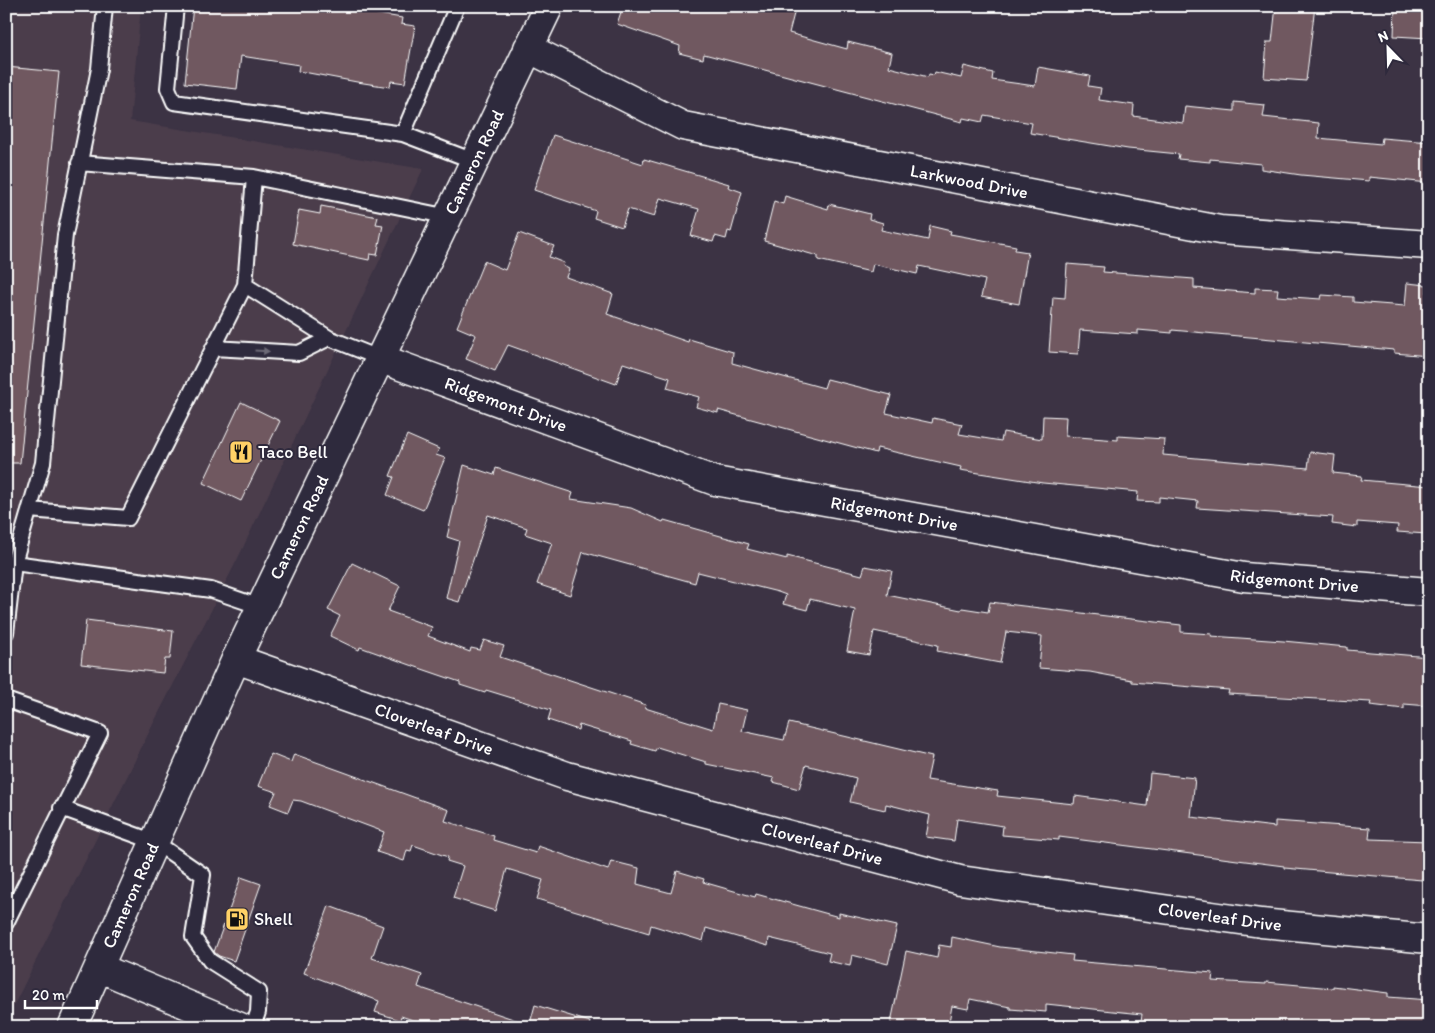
<svg xmlns="http://www.w3.org/2000/svg" width="1435" height="1033" viewBox="0 0 1435 1033" font-family="Itim,sans-serif">
<rect width="100%" height="100%" fill="#3c3344"/>
<filter id="ink" filterUnits="userSpaceOnUse"><feTurbulence type="fractalNoise" baseFrequency=".02" numOctaves="2"/><feDisplacementMap in="SourceGraphic" scale="10" xChannelSelector="R" yChannelSelector="G"/><feConvolveMatrix kernelMatrix="1 2 1 2 8 2 1 2 1" color-interpolation-filters="sRGB"/></filter>
<g filter="url(#ink)">
<!-- built -->
<path fill="#4c3e4c" d="M6 6H141L130 121 423 169 238 558 152 726 6 1021Z"/>
<!-- building -->
<path fill="#705960" stroke="#fff" d="M193 6H343V8L402 18 401 24 415 26 405 83 391 81 390 87 357 82 298 71 299 65 241 56 237 89 185 83Z
M623 6H796L789 33 847 49 848 42 892 53 889 67 928 77 929 74 934 75 935 72 961 78 964 66 993 73 992 80 1035 86 1038 67 1090 76 1088 86 1101 88 1099 100 1134 105 1133 116 1183 123 1185 106 1234 111V102L1265 105 1263 117 1319 123 1318 138 1381 144 1382 138 1429 142V183L1369 177V181L1301 175 1261 169V164L1210 159V162L1178 159 1179 154 1128 149 1030 133 1032 123 984 115 982 122 963 118 962 122 704 54 703 59 679 53 680 46 617 24Z
M1276 6H1315L1306 81 1264 78 1267 42H1272Z
M1395 6H1429V38L1394 36Z
M6 67 59 72 20 463H6Z
M553 135 643 164 644 159 729 184 728 187 742 192 731 232 728 231 726 239 715 236 713 242 691 236 699 209 660 198 654 217 628 209 622 227 594 218 596 211 534 190Z
M785 196 828 209 829 204 870 214 869 219 883 223 881 230 928 240 930 226 951 231 950 234 1016 246 1015 250 1028 252 1019 304 981 297 985 280 919 266 917 274 873 264 871 272 818 260V256L764 241 774 201 783 204Z
M321 206 378 217 376 224 383 225 377 255 370 254 369 260 293 244 299 210 320 214Z
M519 233 554 246 549 257 564 263 563 266 569 269 566 277 613 294 607 314 688 342 689 339 733 352 732 363 824 388 827 379 891 395 886 413 932 423 933 418 962 424 959 434 1001 441 1003 432 1042 439 1043 416 1066 417 1065 436 1118 440V436L1164 439 1163 455 1308 468 1310 452 1335 455 1333 473 1362 476 1361 480 1429 486 1427 534 1397 532 1398 525 1357 522V527L1332 524 1333 517 1197 508 1198 501 1159 497V502L1137 501 1138 492 1043 483 960 470 961 467 877 448 876 453 718 410V413L696 407 699 397 667 388 670 378 623 363 616 384 508 345 495 371 466 359 476 335 457 327 484 261 505 270Z
M1067 264 1104 267 1103 272 1194 279V288L1255 293V288L1278 289 1277 296 1321 299 1322 295 1353 297V302L1405 306 1407 283 1427 285 1426 307 1429 308V356L1394 353V350L1172 330V333L1138 330V334L1080 330 1078 354 1049 352 1053 297 1065 298Z
M241 402 280 421 241 501 203 483Z
M407 435 439 449 436 455 445 458 423 510 387 495 394 477 390 476Z
M464 465 494 475 496 468 573 493 571 499 631 508 663 522 664 520 749 544 747 549 787 559V556L862 575 865 566 892 571 887 595 961 610 962 608 988 612 990 602 1181 625V632L1212 634 1211 636 1283 641 1347 647V650L1429 657V706L1404 704V709L1370 705 1371 702 1228 694 1229 690 1132 682V680L1090 672 1039 668 1042 636 1006 632 1000 663 937 651 938 645 874 631 869 655 847 651 855 610 810 599 807 610 783 604 786 595 778 592 698 572 695 583 583 552 570 595 537 584 552 543 525 534 527 528 488 515 459 602 446 598 459 541 447 537Z
M352 563 400 586 388 611 432 627 428 636 470 652 471 648 480 650 484 640 504 646 500 657 646 705 645 708 713 729 718 704 747 710 742 731 784 740 789 723 932 757 927 780 998 791 997 796 1074 804 1075 796 1147 806 1150 773 1195 778 1191 817 1275 827V821L1370 828 1369 839 1429 841V878H1422V880L1284 868V866L1059 837V840L1002 835 1003 826 957 819 954 841 926 837 930 815 886 804 885 810 850 802 856 778 806 765 799 789 773 782 774 778 706 764V762L657 747 655 751 631 744 632 741 579 725 578 730 548 720 551 710 486 690 485 693 460 685V682L419 668 360 647 359 650 330 636 340 616 328 610Z
M86 620 173 631 170 659H165L163 673 81 664Z
M271 754 291 762 294 754 449 810 445 821 494 836 493 840 536 853 538 846 608 870 611 861 639 868 637 884 671 893 677 871 704 879 703 882 755 897 756 894 839 917V913L897 926 888 964 852 955 850 966 828 961 830 953 769 938 768 946 706 928 703 941 651 925 649 933 537 899 543 880 507 869 495 911 453 898 463 866 447 861 448 857 413 845 411 851 407 850 404 861 377 852 384 832 301 801 293 800 288 812 270 805 276 792 258 786Z
M241 877 261 884 234 961 219 956 214 952Z
M329 906 383 926 372 958 422 975 418 987 525 1023 524 1027H433L401 1016 400 1020 375 1012 379 1001 304 973Z
M952 937 1000 947 1073 955 1072 961 1213 973 1212 981 1266 984V982L1333 988V986L1388 993V997L1429 1000V1027H1214L1141 1021 1142 1014 1046 1004V1012L1010 1009V1007L970 999 968 1009 952 1006 948 1027H890L906 951 937 958 939 945 951 947Z
M535 1005 590 1022 589 1027H529Z"/>
<g fill="none" stroke-linecap="round" stroke-linejoin="round">
<!-- service casing -->
<g stroke="#fff" stroke-width="18">
<path id="service" d="M176 6 168 88 174 102 403 134 457 6
M403 134 474 161
M79 163 254 177
M245 285 329 338 379 358
M213 348 299 353 329 338
M29 510 128 518 245 285 254 177 449 217
M14 563 211 590 261 607
M6 633 14 563 43 463 65 235 99 69 105 6
M6 700 100 733 6 923
M61 808 155 842 203 875 193 937 210 961 259 992 258 1012 253 1027"/>
</g>
<!-- minor casing -->
<g stroke="#fff" stroke-width="31">
<g id="minor">
<path id="s1" d="M528 48 683 126 1220 230 1429 245"/>
<path id="s2" d="M379 358 715 481 1244 577 1429 592"/>
<path id="s3" d="M236 659 567 776 960 880 1261 923 1429 939"/>
<path d="M100 968 240 1027"/>
</g>
</g>
<!-- secondary casing -->
<g stroke="#fff" stroke-width="31">
<g id="secondary">
<path id="s4" d="M72 1027 236 659 549 6"/>
</g>
</g>
<!-- service -->
<use href="#service" stroke="#2f2a3d" stroke-width="14"/>
<!-- minor -->
<use href="#minor" stroke="#2f2a3d" stroke-width="28"/>
<!-- secondary -->
<use href="#secondary" stroke="#2f2a3d" stroke-width="28"/>
</g>
<!-- one-way arrows -->
<defs><path id="oneway-solid" d="M-6-.8H1V-3.2L6.5 0L1 3.2V.8H-6Z" transform="scale(1.25)"/></defs>
<use fill="#6d6a77" href="#oneway-solid" transform="translate(262 351) rotate(3)"/>
</g>
<!-- icons -->
<defs>
<g id="restaurant-square" transform="scale(1.25)"><rect x="-9" y="-9" width="18" height="18" rx="4" fill="#ffd166" stroke="#2f2a3d"/><path d="M-5-6h1v4h1v-4h1v4h1v-4h1v5L-1.5 .5V6h-2V.5L-5-1ZM5-6V6H3V1.5H1.5Q1.5-4 5-6Z" fill="#111"/></g>
<g id="fuel-square" transform="scale(1.25)"><rect x="-9" y="-9" width="18" height="18" rx="4" fill="#ffd166" stroke="#2f2a3d"/><path d="M-5.5-6h7V0h2V4h1.3V-2.5L3-4.5l.8-.8L6-3V5H2.5V1h-1V6h-7ZM-4.2-4.7v3.2H.2V-4.7Z" fill="#111"/></g>
</defs>
<g fill-rule="evenodd">
<use href="#restaurant-square" x="241" y="452"/>
<use href="#fuel-square" x="237" y="919"/>
</g>
<g text-anchor="middle" dominant-baseline="central" stroke-width="4" stroke-linejoin="round" paint-order="stroke">
<!-- street labels -->
<g font-size="18" fill="#fff" stroke="#2f2a3d">
<text stroke="none"><textPath href="#s4" startOffset="954">Cameron Road</textPath></text>
<text stroke="none"><textPath href="#s1" startOffset="465">Larkwood Drive</textPath></text>
<text stroke="none"><textPath href="#s2" startOffset="135">Ridgemont Drive</textPath></text>
<text stroke="none"><textPath href="#s2" startOffset="540">Ridgemont Drive</textPath></text>
<text stroke="none"><textPath href="#s4" startOffset="549">Cameron Road</textPath></text>
<text stroke="none"><textPath href="#s2" startOffset="946">Ridgemont Drive</textPath></text>
<text stroke="none"><textPath href="#s3" startOffset="210">Cloverleaf Drive</textPath></text>
<text stroke="none"><textPath href="#s3" startOffset="615">Cloverleaf Drive</textPath></text>
<text stroke="none"><textPath href="#s4" startOffset="144">Cameron Road</textPath></text>
<text stroke="none"><textPath href="#s3" startOffset="1020">Cloverleaf Drive</textPath></text>
</g>
<!-- poi labels -->
<g font-size="18" fill="#fff" stroke="#2f2a3d" text-anchor="start">
<text x="258" y="452">Taco Bell</text>
<text x="254" y="919">Shell</text>
</g>
</g>
<!-- margin -->
<rect width="1435" height="1033" fill="none" stroke="#2f2a3d" stroke-width="25"/>
<rect x="12" y="12" width="1410" height="1008" fill="none" stroke="#fff" stroke-width="2" filter="url(#ink)"/>
<!-- north arrow -->
<g transform="translate(1388 48) rotate(337)" stroke="#2f2a3d" stroke-width="4" paint-order="stroke">
<path d="M0-4L9 19L0 12L-9 19Z" fill="#ffffff"/>
<text y="-8" font-size="14" font-weight="bold" text-anchor="middle" fill="#ffffff">N</text>
</g>
<!-- scale -->
<path d="M25 1000v8h72v-8" fill="none" stroke="#ffffff" stroke-width="2.5"/>
<text x="32" y="1000" font-size="15" fill="#ffffff" stroke="#2f2a3d" stroke-width="4" paint-order="stroke">20 m</text>
</svg>
